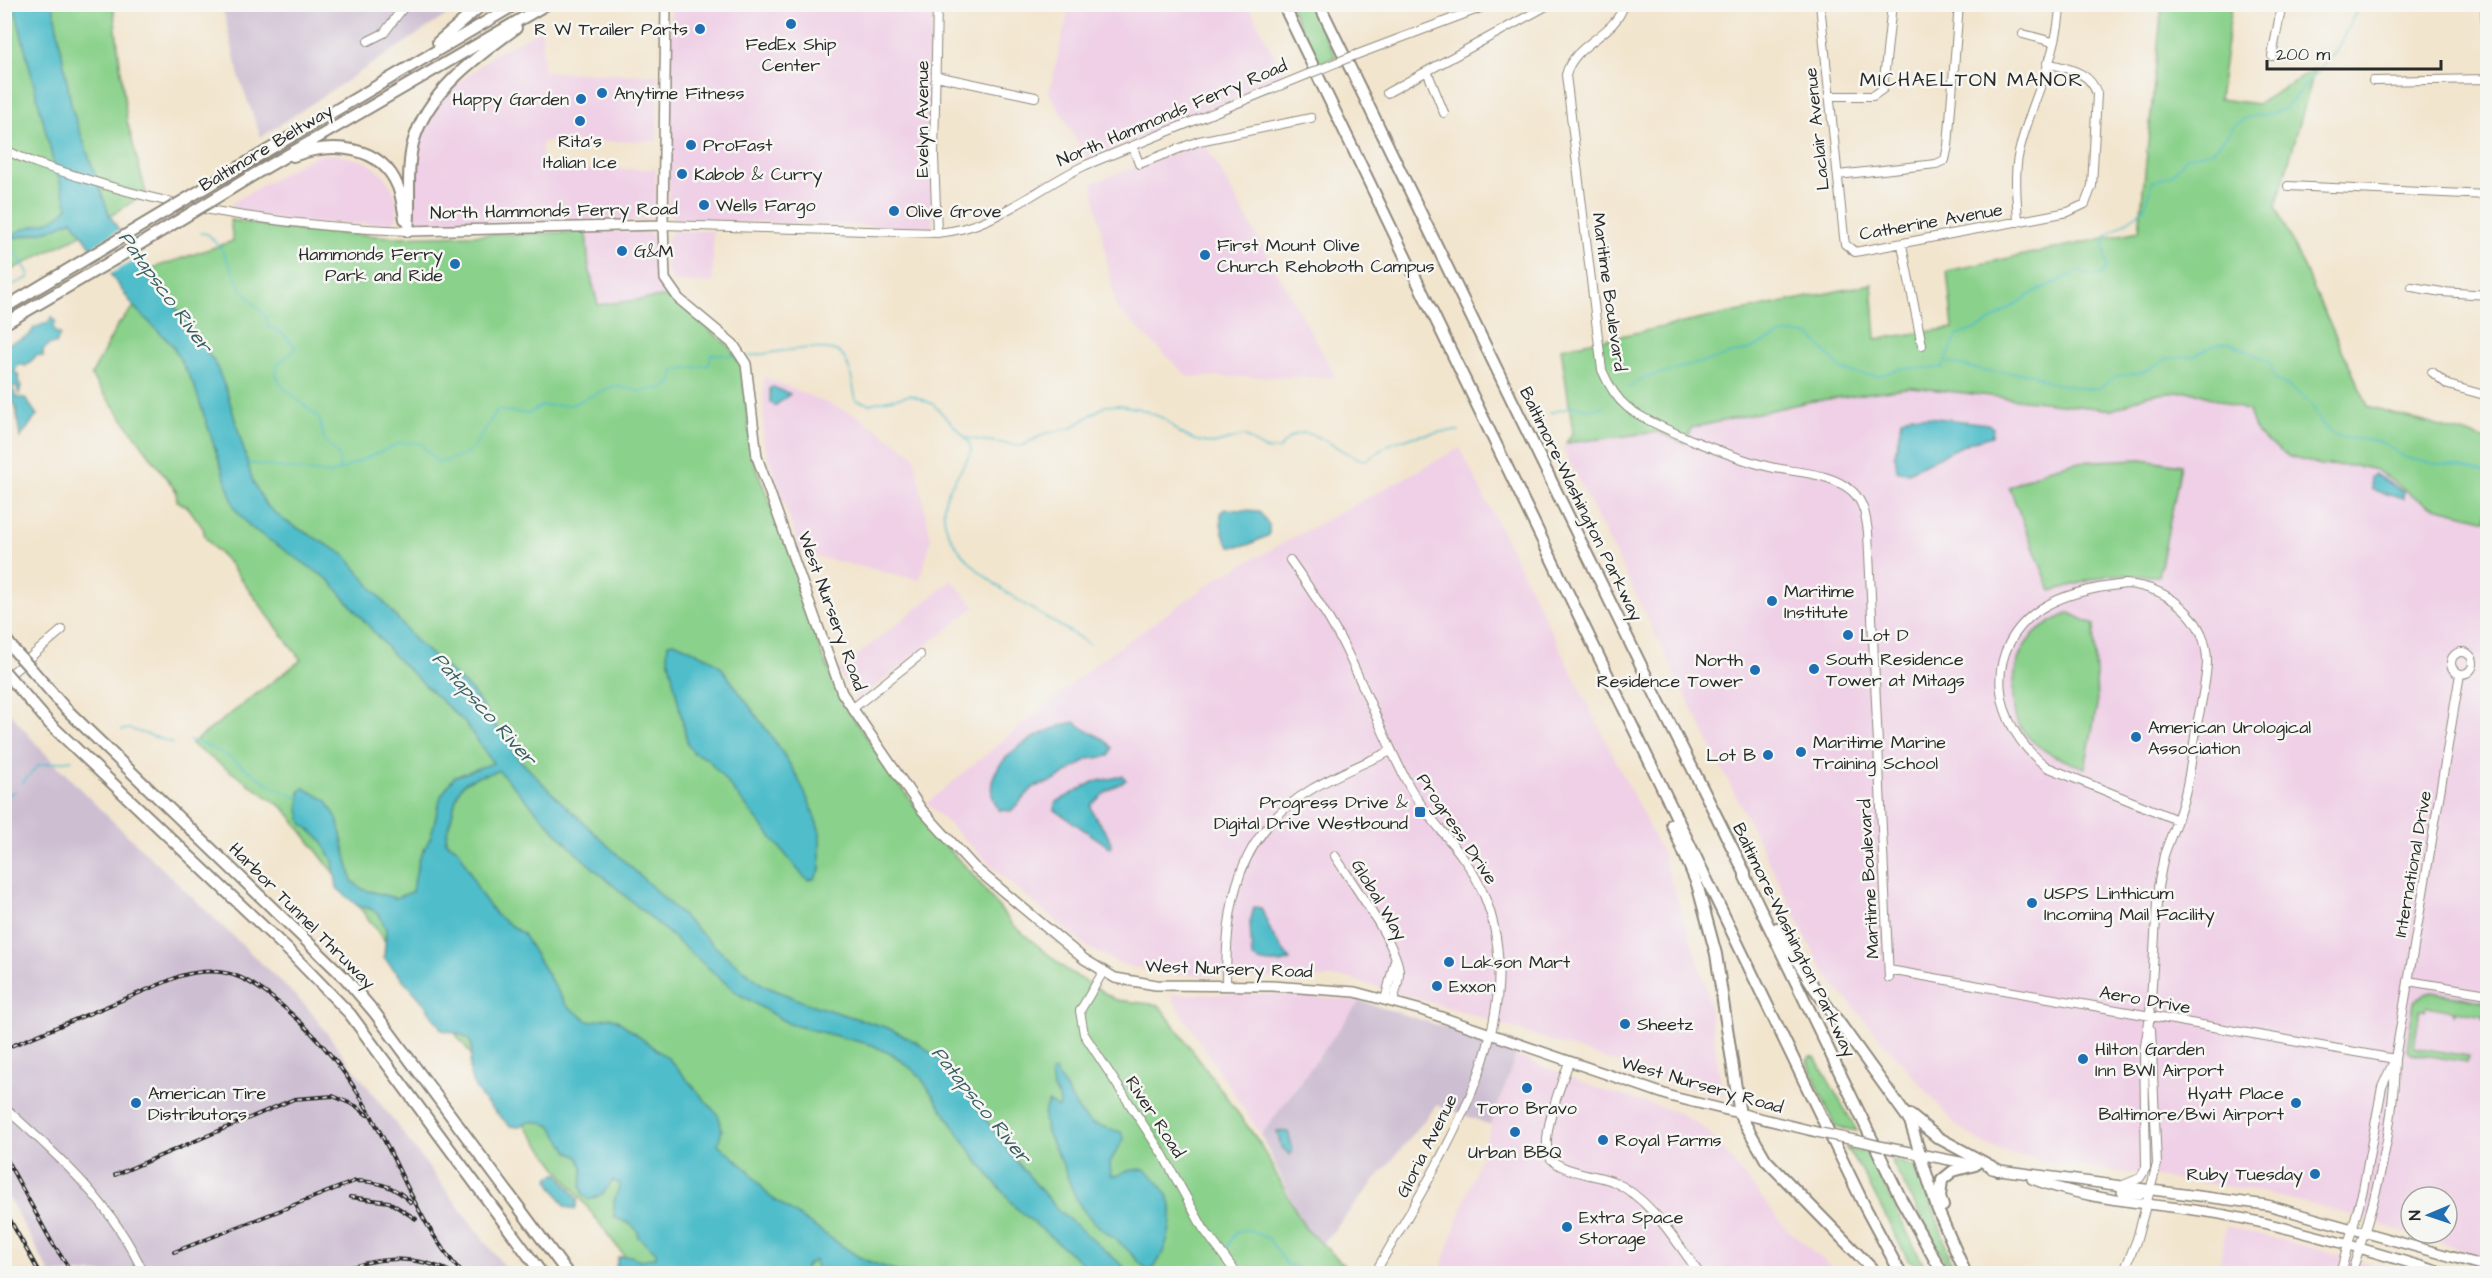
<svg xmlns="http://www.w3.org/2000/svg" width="2492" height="1278" viewBox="0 0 2492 1278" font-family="'Architects Daughter',sans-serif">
<rect width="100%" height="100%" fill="#f6f6f2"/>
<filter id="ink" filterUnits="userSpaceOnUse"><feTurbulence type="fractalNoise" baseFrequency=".0167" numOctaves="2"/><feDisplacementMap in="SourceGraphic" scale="12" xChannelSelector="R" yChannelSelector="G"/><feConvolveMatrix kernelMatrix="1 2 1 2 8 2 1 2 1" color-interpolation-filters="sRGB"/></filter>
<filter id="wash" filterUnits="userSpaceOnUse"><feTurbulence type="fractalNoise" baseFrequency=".008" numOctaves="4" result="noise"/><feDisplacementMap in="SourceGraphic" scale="24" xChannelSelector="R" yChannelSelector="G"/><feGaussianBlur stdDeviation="1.35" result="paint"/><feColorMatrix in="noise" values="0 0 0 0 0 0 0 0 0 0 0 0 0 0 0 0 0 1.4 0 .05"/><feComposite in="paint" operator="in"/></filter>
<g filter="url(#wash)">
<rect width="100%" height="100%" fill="#f2e5ce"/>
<!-- built -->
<path fill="#efd0e6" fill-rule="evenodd" d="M671 5H933L930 160 933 228 676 219 671 216 668 209Z
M1070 5H1248L1282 71 1280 79 1087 160 1049 92Z
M542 29 543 72 658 75 657 141 542 142V169H656L655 213 644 220 420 223 413 213V164L418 138 435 107 456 85 496 53Z
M1204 142 1336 377H1188L1116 307 1092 183Z
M335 154 367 162 384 175 395 194 397 206 398 215 393 224 308 223 237 213 232 203 304 161 319 155Z
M674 231H713V283L672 282 667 268V239Z
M586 232H649L653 238 657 280 670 296 598 305 589 269Z
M764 377 856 415 914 455 931 540 920 580 801 553 763 441Z
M1912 387 2113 410 2147 395 2191 391 2249 411 2257 434 2321 465 2358 466 2377 470 2397 482 2487 520V1257L2333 1210 2252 1190 2054 1163 1998 1150 1980 1142 1955 1124 1835 986 1818 961 1563 449 1566 443 1658 432 1685 442 1691 428 1807 402ZM2411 1197H2447V1233H2411Z
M1460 448 1662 853 1706 985 1723 1098 1467 1013 1347 978H1251L1166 973 1123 965 1087 947 1003 877 927 803 1098 662 1218 578Z
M952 580 975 607 857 701 838 671Z
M1169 994H1271L1360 1001 1261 1135Z
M1516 1056 1602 1090 1680 1113 1708 1131 1785 1227 1838 1273 1439 1274Z
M2226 1226 2340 1255 2407 1273 2218 1274Z"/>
<!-- industrial -->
<path fill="#cdbed2" d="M222 5H462L261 137 240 80Z
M4 706 38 746 99 808 307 1007 509 1273H50L5 1191Z
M1360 1001 1518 1050 1491 1125 1437 1105 1316 1252 1261 1135Z"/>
<!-- green -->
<path fill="#8ad18b" stroke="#5a7e5b" stroke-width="1.5" d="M5 5H113L127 121 146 193 81 235 13 269 5 278Z
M1290 5H1310L1336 57 1317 64Z
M2162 5H2232L2219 99 2258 104 2315 69 2276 207 2368 406 2487 440V520L2427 505 2376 470 2358 466 2321 465 2289 457 2257 434 2249 411 2191 391 2147 395 2113 410 1912 387 1807 402 1691 428 1685 443 1658 432 1566 443 1573 432 1561 348 1872 284 1876 339 1953 328 1947 271 2139 231Z
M230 220 304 231 393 237 586 232 589 269 598 305 670 296 730 347 741 366 753 459 790 554 822 655 849 712 919 812 951 852 970 871 1012 924 1068 971 1116 1000 1159 1005 1259 1142 1305 1228 1353 1273H637L285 809 191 744 301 660 229 563 213 547 205 537 203 528 188 507 177 501 176 491 91 376 117 326 134 307 144 271 233 241Z
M2141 459 2181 465 2159 576 2110 575 2051 591 2009 487 2048 469 2076 462Z
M2070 613 2094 625 2097 705 2085 768C2059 759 2032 749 2018 723 2013 715 2013 701 2013 692 2015 648 2030 629 2070 613Z
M2431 992 2487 1002V1021L2484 1020V1016L2456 1011 2454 1015V1011L2427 1006 2425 1010H2420L2414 1047 2468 1056 2467 1062 2411 1053 2407 1050 2414 1002 2423 995Z
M1810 1057H1815L1857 1131 1835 1127 1807 1061Z
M1846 1148 1868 1154 1925 1268 1908 1260 1861 1169Z
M1891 1160 1920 1168 1955 1273 1944 1260Z"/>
<!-- water -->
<path fill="#50bdca" stroke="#3e747a" stroke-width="1.5" d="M14 5H53L72 109 109 214 144 271 163 290 215 363 227 392 253 482 266 505 285 521 345 555 415 640 472 691 517 757 549 790 721 952 763 985 806 1003 888 1028 916 1042 950 1067 1007 1150 1057 1209 1131 1273H1094L1016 1208 976 1159 919 1075 895 1056 872 1045 789 1024 737 993 576 853 499 771C460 781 460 780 451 819 449 827 445 834 446 842L459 850 480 893 496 915 523 934 566 1005 590 1022 610 1017 617 1020 669 1059 718 1115 722 1130 718 1144 748 1170 769 1196 859 1257C872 1265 886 1265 900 1273H817L815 1260 805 1267 804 1273H619L616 1267 618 1257 630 1256 641 1260 656 1257V1252L638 1237V1231L630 1224 614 1217V1201L620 1184 613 1180 603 1194 589 1200 583 1195 581 1186 583 1168 578 1157 568 1151 552 1127C543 1122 526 1118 519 1127L510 1126C498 1114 481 1100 473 1084 460 1055 493 1038 442 1030L424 1003 384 958 386 930 380 916 371 909 358 906 337 888 333 861 321 840 302 823 299 810 300 791 304 788 326 800 337 818 352 881 362 889 395 898 412 892 419 860 431 836 441 796 454 777 493 763 465 723 397 659 329 580 250 527 235 509 194 385 172 345 134 307 72 220 51 230 5 240V235L12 236C29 221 48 230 68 207L53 161Z
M52 317 56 323 53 326 55 332 60 334 56 344H50L43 350V356L37 355 26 366 19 364 14 372 19 375 18 380 21 386 19 394 16 385 12 387 17 398H25L37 415 20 438 16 407 5 385V345L29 336 34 328 49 322Z
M773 387 790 394 775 406 770 402V388Z
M1911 415 1988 424 1993 428 1992 436 1970 442 1908 472 1897 471 1895 454 1902 419Z
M2374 474 2404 492V499L2372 490 2370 477Z
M1225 509 1259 511 1269 525V535L1248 545 1230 547C1223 537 1220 525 1221 512Z
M674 642 709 658 721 667 779 747 797 776 810 804 820 832V870L814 879 808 880 802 875 708 759 694 753 688 746 667 653 668 643Z
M1075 722C1086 733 1104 735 1112 748L1109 756 1088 759 1054 781 1034 787 1011 811 999 810C968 766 1040 729 1075 722Z
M1123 776 1126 780 1107 791 1091 805C1092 821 1113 834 1111 848L1055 810V803L1093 782Z
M1254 907 1261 908 1272 934 1290 960C1280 965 1260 964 1252 957L1250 923Z
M1055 1071 1079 1111 1090 1123 1121 1132 1124 1139 1110 1162 1111 1175 1117 1176 1125 1171 1144 1169C1154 1176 1170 1194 1171 1207 1173 1225 1165 1258 1151 1270L1148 1271C1138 1262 1131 1252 1121 1244 1110 1235 1098 1228 1089 1217 1076 1203 1070 1185 1064 1167 1057 1150 1034 1120 1049 1102L1057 1108 1060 1105 1059 1097 1053 1089 1051 1072Z
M1277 1131 1288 1132 1293 1150 1290 1155 1281 1146Z
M558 1173 578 1200 575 1209 566 1207 548 1180 549 1177Z"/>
<!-- pier -->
<path fill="#f2e5ce" d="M121 229 139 258 107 276 88 250Z"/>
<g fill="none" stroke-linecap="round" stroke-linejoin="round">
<!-- stream -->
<path stroke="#50bdca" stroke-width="1.5" d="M201 233 208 234 222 250 242 290 266 317 268 327C280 331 290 338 296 349L278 364 276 374 281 385 319 418 325 442C337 451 341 455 339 470
M4 289 28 278 29 274 15 251
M749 356C768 354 829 340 842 355 851 366 853 387 856 400L869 404 911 395 933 404 966 438 1022 446 1044 434 1071 428 1105 406 1119 405 1140 409 1165 419 1178 432 1194 440 1213 444 1244 436C1261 444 1257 452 1280 449 1304 409 1338 457 1366 460 1373 457 1378 451 1385 447 1400 437 1441 431 1459 431
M1948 362 1985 371 2033 374 2047 382 2087 389 2099 388 2116 376 2142 373 2166 359 2194 356 2217 344 2231 343 2269 362 2275 379C2287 386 2301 392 2309 402 2319 413 2319 428 2334 434 2349 441 2363 438 2379 442 2390 444 2396 455 2407 458 2433 466 2462 464 2488 474
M1628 388 1643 378 1747 350 1783 334 1793 333 1811 336 1841 369 1857 374 1879 376 1903 368H1942L1957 336 1983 326 2033 293 2079 271 2088 275H2101L2107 268 2104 246 2107 235 2138 214 2145 206 2152 182 2172 175 2187 157 2213 151 2235 125 2246 118 2273 113 2285 108 2335 53 2360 4
M1550 413 1575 406 1592 410 1604 406
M966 439 970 444 971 452C964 468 950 483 945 500 929 562 1049 616 1089 644
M247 463 331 474 400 443H420L438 463 463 456 474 447 497 410 528 414 541 406 571 405 614 386 640 391 663 388 672 383 674 370 709 365 711 354 735 356
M122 730 130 729 173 743
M189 740C232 749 258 786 300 798
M22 783 39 765 72 760
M4 797 15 791
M1225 1251 1237 1231 1248 1230 1268 1238 1286 1264 1298 1267 1305 1274
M1168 1274 1209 1267 1218 1261"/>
</g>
</g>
<g filter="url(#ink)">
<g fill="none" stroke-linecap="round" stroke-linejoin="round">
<!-- minor casing -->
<g stroke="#8e887c" stroke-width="10">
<path id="minor" d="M1624 4C1616 36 1574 42 1566 75L1602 370C1608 384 1615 397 1627 407 1650 426 1739 460 1770 467 1797 473 1830 472 1852 491 1864 502 1866 517 1868 532L1889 978
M1820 4 1844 237 1845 244 1855 252 2068 212 2085 204 2092 186 2097 94C2090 71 2068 69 2047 63
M2485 4 2488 101
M2023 34 2053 42
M368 41 384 33 406 4
M1353 56 1491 4
M2272 56 2282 4
M1321 69 1338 62
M1427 71 1444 113
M936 76 1035 97
M2373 81 2487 79
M1387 93 1550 4
M1829 96H1873L1883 89 1892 4
M1133 147 1139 164 1199 141 1311 118
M4 149C30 163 58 170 86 179 191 213 298 227 408 231
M1838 175 1936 164 1945 160 1948 146 1959 4
M2288 186 2488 195
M2018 222C2017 200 2014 178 2018 157 2028 106 2059 57 2060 4
M663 225 937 233C994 229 1036 188 1086 165L1306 75
M937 233 934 156 937 4
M1902 245 1922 345
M2412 287 2442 292 2488 295
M2432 372 2448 385 2488 396
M1290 560C1308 585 1326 613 1341 640 1365 687 1383 737 1408 784 1427 820 1461 847 1479 884 1542 1012 1440 1158 1379 1266
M2126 584C2167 587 2207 617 2207 662 2206 685 2200 708 2196 730 2191 761 2188 792 2177 820L2047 767C1993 727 1979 649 2042 608 2066 593 2098 587 2126 584Z
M2451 663a11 11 0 1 1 22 0a11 11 0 1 1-22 0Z
M6 678 62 630
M852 709 920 655
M1335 856C1352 883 1395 941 1399 970 1400 980 1395 992 1393 1002
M1889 970 2395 1059
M1103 972 1080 1011 1084 1034 1163 1155 1203 1228 1237 1274
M2408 981 2488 994
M1226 986C1226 905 1235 835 1312 789 1337 774 1365 763 1391 751
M1385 1000 1395 960
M1569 1062C1562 1083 1540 1135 1549 1156 1556 1171 1596 1175 1612 1181 1651 1198 1675 1241 1700 1274
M4 1107C60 1157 113 1204 144 1274
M2123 1185 2140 1178 2146 1168 2144 1052 2150 1016 2158 887 2164 855 2177 820
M2123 1274 2137 1239 2157 1164 2151 1030
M2340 1274 2363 1190 2382 1087 2393 1063
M2351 1274C2375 1203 2394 1133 2395 1059L2460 674"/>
</g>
<!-- major casing -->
<g stroke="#8e887c" stroke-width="12">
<path id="major" d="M666 4 663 225 665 279 679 299 733 344 746 364 757 457 842 693 922 810 974 867 1084 959 1115 978 1156 985 1272 986 1355 992 1421 1010 1673 1097 1821 1133
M408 231 663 225
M1840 1137 1864 1142
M1884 1147 1975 1165
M1992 1169 2267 1205 2488 1267
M2032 1179C2093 1203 2161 1203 2225 1215 2300 1229 2373 1252 2447 1274
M2122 1192 2141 1194 2151 1189"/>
</g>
<!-- highway casing -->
<g stroke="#8e887c" stroke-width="14">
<path id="highway" d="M1283 4 1866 1209 1901 1274
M1319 4 1655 694 1745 873V877L1901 1199 1943 1274
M438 42 483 4
M293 156C331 142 381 144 398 187 402 197 403 208 405 219
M248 162 516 4
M255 174 547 4
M408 231C411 202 406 171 413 143 427 92 476 57 516 28
M4 324 117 258
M4 637 13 649
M33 671 65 708 346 979 375 1013 568 1274
M18 687 50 724 288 950 350 1014 542 1274
M1672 824 1697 884 1716 954 1740 1115 1766 1160 1877 1274
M1777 928 1815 989 1910 1121 1937 1208 1966 1274
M1910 1115 1937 1137 1998 1170
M1943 1206 1940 1197 1942 1180 1953 1171 1975 1165"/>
</g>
<!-- minor -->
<use href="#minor" stroke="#fff" stroke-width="8"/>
<!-- major -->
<use href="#major" stroke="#fff" stroke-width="9"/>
<!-- highway -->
<use href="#highway" stroke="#fff" stroke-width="10"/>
<!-- rail casing -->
<g stroke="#2b2b2b" stroke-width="4">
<path id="rail" d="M4 1049 180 976C223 964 246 976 280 1004 322 1038 355 1083 380 1132 406 1181 424 1232 463 1274
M4 1155 51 1241 73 1274
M115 1175 294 1099 333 1096 356 1106 367 1115
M350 1197 389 1202 416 1219
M4 1209 40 1274
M174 1252 355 1181C377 1181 396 1186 411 1203
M332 1274C374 1256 414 1253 455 1274"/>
</g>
<!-- rail -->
<use href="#rail" stroke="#f6f6f2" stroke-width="1.5" stroke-dasharray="4.5" stroke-linecap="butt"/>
<!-- minor-bridge casing -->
<g stroke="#8e887c" stroke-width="10" stroke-linecap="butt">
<path id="minor-bridge" d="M1338 62 1353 56
M1306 75 1321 69"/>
</g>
<!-- major-bridge casing -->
<g stroke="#8e887c" stroke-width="12" stroke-linecap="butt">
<path id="major-bridge" d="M1821 1133 1840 1137
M1864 1142 1884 1147"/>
</g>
<!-- highway-bridge casing -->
<g stroke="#8e887c" stroke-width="14" stroke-linecap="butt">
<path id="highway-bridge" d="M117 258 255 174
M4 308 248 162
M13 649 33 671
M4 671 18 687"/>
</g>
<!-- minor-bridge -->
<use href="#minor-bridge" stroke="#fff" stroke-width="8"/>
<!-- major-bridge -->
<use href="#major-bridge" stroke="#fff" stroke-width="9"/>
<!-- highway-bridge -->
<use href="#highway-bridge" stroke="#fff" stroke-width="10"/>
</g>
</g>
<!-- markers -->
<g fill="#1f6fb2" stroke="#f6f6f2" stroke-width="2">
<circle cx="791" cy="24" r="6"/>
<circle cx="700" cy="29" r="6"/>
<circle cx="602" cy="93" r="6"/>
<circle cx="581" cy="99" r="6"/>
<circle cx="580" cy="121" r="6"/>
<circle cx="691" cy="145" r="6"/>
<circle cx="682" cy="174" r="6"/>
<circle cx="704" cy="205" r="6"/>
<circle cx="894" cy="211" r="6"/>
<circle cx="622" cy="251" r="6"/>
<circle cx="1205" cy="255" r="6"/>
<circle cx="455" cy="264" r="6"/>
<circle cx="1772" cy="601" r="6"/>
<circle cx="1848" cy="635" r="6"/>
<circle cx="1814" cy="669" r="6"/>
<circle cx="1755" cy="670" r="6"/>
<circle cx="2136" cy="737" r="6"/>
<circle cx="1801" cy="752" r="6"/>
<circle cx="1768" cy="755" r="6"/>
<rect x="1414" y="806" width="12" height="12" rx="3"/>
<circle cx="2032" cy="903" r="6"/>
<circle cx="1449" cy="962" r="6"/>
<circle cx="1437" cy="986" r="6"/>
<circle cx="1625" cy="1024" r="6"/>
<circle cx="2083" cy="1059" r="6"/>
<circle cx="1527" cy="1088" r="6"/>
<circle cx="136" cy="1103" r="6"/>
<circle cx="2296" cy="1103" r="6"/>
<circle cx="1515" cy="1132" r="6"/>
<circle cx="1603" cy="1140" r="6"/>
<circle cx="2315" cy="1174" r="6"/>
<circle cx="1567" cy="1227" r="6"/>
</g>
<g text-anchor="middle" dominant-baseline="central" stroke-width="5" stroke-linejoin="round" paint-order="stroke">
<!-- poi labels -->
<g font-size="18" fill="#2b2b2b" stroke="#f6f6f2" text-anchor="start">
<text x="688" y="29" text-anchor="end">R W Trailer Parts</text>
<text x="791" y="44" text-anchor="middle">FedEx Ship<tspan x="791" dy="21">Center</tspan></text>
<text x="614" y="93">Anytime Fitness</text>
<text x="569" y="99" text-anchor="end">Happy Garden</text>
<text x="580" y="141" text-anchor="middle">Rita's<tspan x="580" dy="21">Italian Ice</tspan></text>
<text x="703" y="145">ProFast</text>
<text x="694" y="174">Kabob &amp; Curry</text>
<text x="716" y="205">Wells Fargo</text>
<text x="906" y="211">Olive Grove</text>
<text x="1217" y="245">First Mount Olive<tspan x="1217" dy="21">Church Rehoboth Campus</tspan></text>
<text x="634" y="251">G&amp;M</text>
<text x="443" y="254" text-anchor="end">Hammonds Ferry<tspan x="443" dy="21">Park and Ride</tspan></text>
<text x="1784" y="591">Maritime<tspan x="1784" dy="21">Institute</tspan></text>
<text x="1860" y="635">Lot D</text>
<text x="1826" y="659">South Residence<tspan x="1826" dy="21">Tower at Mitags</tspan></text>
<text x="1743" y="660" text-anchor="end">North<tspan x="1743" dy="21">Residence Tower</tspan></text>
<text x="2148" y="727">American Urological<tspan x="2148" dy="21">Association</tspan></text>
<text x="1813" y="742">Maritime Marine<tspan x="1813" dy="21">Training School</tspan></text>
<text x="1756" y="755" text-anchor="end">Lot B</text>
<text x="1408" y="802" text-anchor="end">Progress Drive &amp;<tspan x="1408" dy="21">Digital Drive Westbound</tspan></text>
<text x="2044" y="893">USPS Linthicum<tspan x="2044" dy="21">Incoming Mail Facility</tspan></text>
<text x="1461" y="962">Lakson Mart</text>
<text x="1449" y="986">Exxon</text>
<text x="1637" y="1024">Sheetz</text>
<text x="2095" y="1049">Hilton Garden<tspan x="2095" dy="21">Inn BWI Airport</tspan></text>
<text x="148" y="1093">American Tire<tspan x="148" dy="21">Distributors</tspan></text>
<text x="2284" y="1093" text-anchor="end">Hyatt Place<tspan x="2284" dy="21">Baltimore/Bwi Airport</tspan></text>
<text x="1527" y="1108" text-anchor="middle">Toro Bravo</text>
<text x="1615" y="1140">Royal Farms</text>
<text x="1515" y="1152" text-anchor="middle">Urban BBQ</text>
<text x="2303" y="1174" text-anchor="end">Ruby Tuesday</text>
<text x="1579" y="1217">Extra Space<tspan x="1579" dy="21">Storage</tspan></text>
</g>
<!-- street labels -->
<g font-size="18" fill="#2b2b2b" stroke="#f6f6f2">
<text transform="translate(1172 113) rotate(-23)">North Hammonds Ferry Road</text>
<text transform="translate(922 119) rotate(-90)">Evelyn Avenue</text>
<text transform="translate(1817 129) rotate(-96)">Laclair Avenue</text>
<text transform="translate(266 148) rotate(-31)">Baltimore Beltway</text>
<text transform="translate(554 211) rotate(-1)">North Hammonds Ferry Road</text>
<text transform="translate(1931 222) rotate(-10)">Catherine Avenue</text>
<text transform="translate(1609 292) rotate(82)">Maritime Boulevard</text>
<text transform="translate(1581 504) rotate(64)">Baltimore-Washington Parkway</text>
<text transform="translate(832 611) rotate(70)">West Nursery Road</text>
<text transform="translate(1457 829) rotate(56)">Progress Drive</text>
<text transform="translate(2413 864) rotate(-80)">International Drive</text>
<text transform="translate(1869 879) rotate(-93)">Maritime Boulevard</text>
<text transform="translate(1379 900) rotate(59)">Global Way</text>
<text transform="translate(302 916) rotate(45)">Harbor Tunnel Thruway</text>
<text transform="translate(1794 940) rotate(64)">Baltimore-Washington Parkway</text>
<text transform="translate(1229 969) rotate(2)">West Nursery Road</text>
<text transform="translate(2145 1000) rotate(10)">Aero Drive</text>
<text transform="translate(1702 1085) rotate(16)">West Nursery Road</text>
<text transform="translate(1155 1117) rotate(57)">River Road</text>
<text transform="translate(1427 1146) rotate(-63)">Gloria Avenue</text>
</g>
<!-- neighbourhood labels -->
<g font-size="20" letter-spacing="1.5" fill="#2b2b2b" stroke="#f6f6f2">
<text x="1972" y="80">MICHAELTON MANOR</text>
</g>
<!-- water labels -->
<g font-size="20" font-style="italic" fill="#385e63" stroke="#f6f6f2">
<text transform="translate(165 292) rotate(54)">Patapsco River</text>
<text transform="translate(484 709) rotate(48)">Patapsco River</text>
<text transform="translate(981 1105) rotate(51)">Patapsco River</text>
</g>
</g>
<!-- margin -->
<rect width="2492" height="1278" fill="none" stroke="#f6f6f2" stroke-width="24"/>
<!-- north arrow -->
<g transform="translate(2429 1215) rotate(268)"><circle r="28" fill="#f6f6f2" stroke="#a5a5a2" stroke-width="1.5"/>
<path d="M0-4.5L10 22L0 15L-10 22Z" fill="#1f6fb2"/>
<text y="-9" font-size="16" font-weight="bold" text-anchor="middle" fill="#2b2b2b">N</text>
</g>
<!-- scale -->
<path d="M2267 60v9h174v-9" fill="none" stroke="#2b2b2b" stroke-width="3"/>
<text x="2276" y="60" font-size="18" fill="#2b2b2b" stroke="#f6f6f2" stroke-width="4.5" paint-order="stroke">200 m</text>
</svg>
